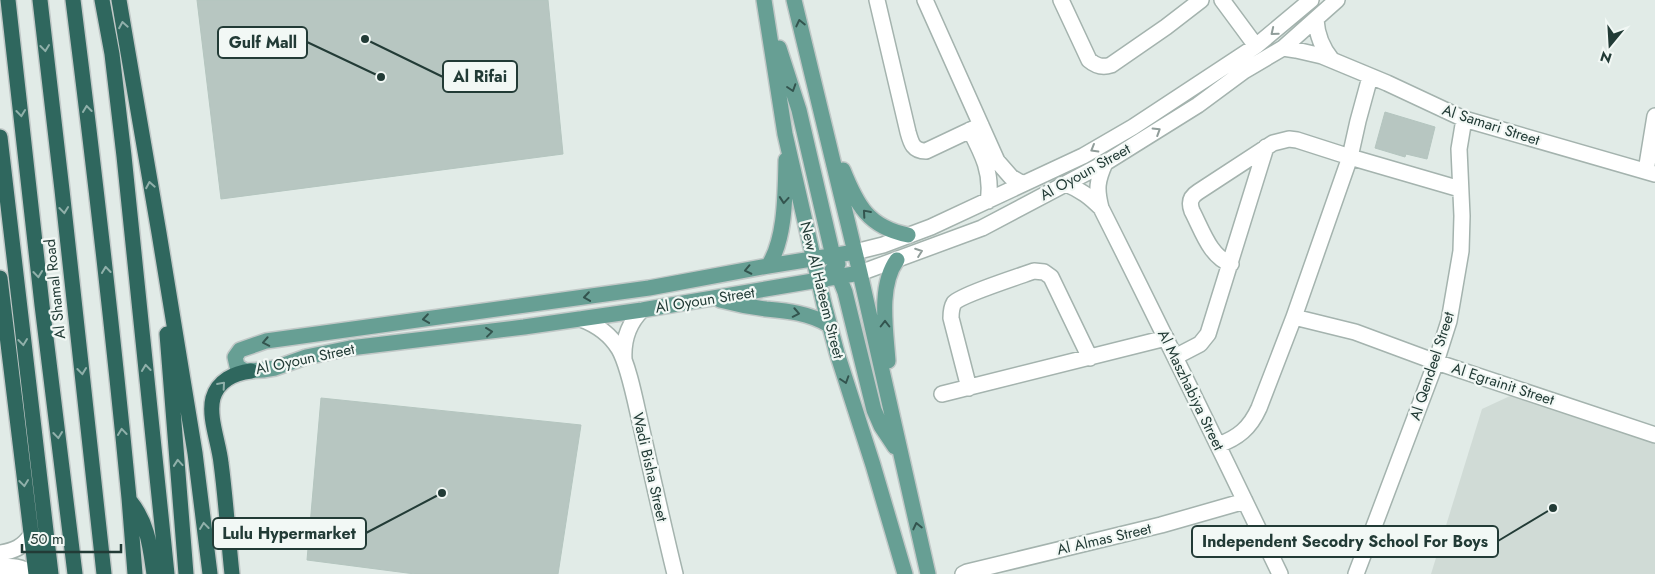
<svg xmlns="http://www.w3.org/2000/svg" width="1655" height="574" viewBox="0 0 1655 574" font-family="Jost,sans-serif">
<rect width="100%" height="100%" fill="#e1ebe7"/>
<!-- built -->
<path fill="#d0dbd6" d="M1510 396 1655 441V574H1431L1482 409Z"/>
<!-- building -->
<path fill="#b7c6c1" stroke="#b4c5bf" d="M197 0H548L563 154 221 199Z
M1385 112 1435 127 1427 159 1406 154 1405 157 1375 148Z
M321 398 581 425 558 574H415L307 560Z"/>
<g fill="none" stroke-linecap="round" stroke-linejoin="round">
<!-- minor casing -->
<g stroke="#a4b3ae" stroke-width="18">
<path id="minor" d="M877 0 908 132C911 143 913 151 926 151L981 125
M925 0 997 161 1011 177 1023 184
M1061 0 1089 60C1096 66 1102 68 1111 65L1166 27 1201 0
M1222 0 1256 46
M1316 20C1317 36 1322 48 1332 60
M1283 48 1296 50 1322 56 1387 83 1464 119 1655 174
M970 130C982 153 993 174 988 201
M1105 163C1097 181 1096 189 1101 208 1162 329 1221 451 1280 574
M1646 171 1655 116
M1066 184C1081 190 1090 197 1101 208
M855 252 883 245 931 227 1083 156 1133 127 1256 46 1311 0
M1231 264C1210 257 1202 230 1192 211 1189 203 1190 197 1198 192L1273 143 1289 139 1297 140 1350 157 1460 189
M860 273 982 228 1105 163 1198 105 1244 71 1283 48 1337 0
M1294 317 1355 332 1436 362 1655 435
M581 319C597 325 610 334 619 349 629 366 636 405 641 426 652 475 663 525 675 574
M1175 357 1200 344 1208 334 1266 147
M624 359C623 340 628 324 642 310
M969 388 951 318C951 313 951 308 954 303 961 295 1020 276 1034 271L1044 272 1051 277 1090 358
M942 394 1166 338
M1218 445C1238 438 1250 428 1259 408L1294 317 1350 157 1358 121 1370 77
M0 553C14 551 23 547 31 535
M0 567C12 566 22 566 31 574
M963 574 967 572 1161 525 1245 501
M1356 574 1436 362 1449 321 1461 251 1462 216 1459 149 1464 119"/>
</g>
<!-- major casing -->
<g stroke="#c1c8c7" stroke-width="18">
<path id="major" d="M764 0 785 134 824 304 837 353 873 465 905 574
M794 0 860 273 928 574
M779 48 799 110 833 256 838 264
M843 170C857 205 868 227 908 235
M855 252 768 266 649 288 266 341 240 350 235 357 237 366 245 371 263 370 275 368 306 357 350 348 524 327 642 310 860 273
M768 266C786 239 785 192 786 160
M832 270 839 277 845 292 874 410 881 426 895 447
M720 300C735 304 750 307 766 309 788 311 809 313 829 325
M888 361C886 331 878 286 897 260"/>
</g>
<!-- highway casing -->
<g stroke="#c1c8c7" stroke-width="18">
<path id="highway" d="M8 0 42 305 75 574
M40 0 62 190 104 574
M73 0C94 166 113 332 129 498 131 523 133 549 135 574
M102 0 112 54 124 156 167 574
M119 0 159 233 195 453 210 574
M0 137 51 574
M0 278 36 574
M167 334 186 574
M130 501C148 523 150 547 154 574
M232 574C228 537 226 500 221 463 219 443 208 417 213 398 218 381 234 373 251 371"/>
</g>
<!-- minor -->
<use href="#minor" stroke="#fff" stroke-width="15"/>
<!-- major -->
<use href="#major" stroke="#679f94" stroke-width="15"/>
<!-- highway -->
<use href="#highway" stroke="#2f675e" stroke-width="15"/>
</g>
<!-- one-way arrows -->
<defs><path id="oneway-chevron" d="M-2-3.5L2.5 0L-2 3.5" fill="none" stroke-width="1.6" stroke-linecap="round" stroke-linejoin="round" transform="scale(1.25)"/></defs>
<g stroke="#33544e">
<use href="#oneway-chevron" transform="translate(800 23) rotate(-103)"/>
<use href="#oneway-chevron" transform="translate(792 88) rotate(72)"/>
<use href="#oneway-chevron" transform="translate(784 200) rotate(95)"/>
<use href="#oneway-chevron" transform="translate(866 213) rotate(-131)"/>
<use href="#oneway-chevron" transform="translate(748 270) rotate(168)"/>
<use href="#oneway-chevron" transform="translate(587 297) rotate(172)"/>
<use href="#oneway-chevron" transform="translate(796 313) rotate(11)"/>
<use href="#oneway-chevron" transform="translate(426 319) rotate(172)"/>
<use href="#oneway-chevron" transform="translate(885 324) rotate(-90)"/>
<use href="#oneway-chevron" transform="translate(489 332) rotate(-7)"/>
<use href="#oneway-chevron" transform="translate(266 342) rotate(169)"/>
<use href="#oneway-chevron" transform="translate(845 380) rotate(72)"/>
<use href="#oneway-chevron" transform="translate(917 526) rotate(-103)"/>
</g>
<g stroke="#90b0aa">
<use href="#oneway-chevron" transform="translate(123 25) rotate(-100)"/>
<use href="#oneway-chevron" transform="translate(45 48) rotate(83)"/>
<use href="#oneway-chevron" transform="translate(87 109) rotate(-97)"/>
<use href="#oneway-chevron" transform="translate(21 113) rotate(84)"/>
<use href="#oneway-chevron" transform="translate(150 185) rotate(-100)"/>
<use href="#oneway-chevron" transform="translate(64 210) rotate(84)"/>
<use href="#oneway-chevron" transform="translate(106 270) rotate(-96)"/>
<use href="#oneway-chevron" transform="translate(38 274) rotate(84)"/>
<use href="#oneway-chevron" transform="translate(23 342) rotate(83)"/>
<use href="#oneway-chevron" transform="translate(146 368) rotate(-96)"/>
<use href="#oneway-chevron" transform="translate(82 371) rotate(84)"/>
<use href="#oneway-chevron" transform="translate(222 385) rotate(-49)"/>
<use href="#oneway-chevron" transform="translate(122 432) rotate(-96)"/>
<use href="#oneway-chevron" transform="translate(58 435) rotate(83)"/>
<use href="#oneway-chevron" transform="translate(178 463) rotate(-95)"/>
<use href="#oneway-chevron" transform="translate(24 483) rotate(83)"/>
<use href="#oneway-chevron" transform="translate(204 526) rotate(-97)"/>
</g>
<g stroke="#909d9a">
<use href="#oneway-chevron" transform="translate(1274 32) rotate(141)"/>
<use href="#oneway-chevron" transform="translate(1157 131) rotate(-32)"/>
<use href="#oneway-chevron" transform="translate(1094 149) rotate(150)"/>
<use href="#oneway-chevron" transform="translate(919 252) rotate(-20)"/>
</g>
<g text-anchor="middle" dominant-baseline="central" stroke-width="4.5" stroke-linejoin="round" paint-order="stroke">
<!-- street labels -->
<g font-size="15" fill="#223b36" stroke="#f2f8f5">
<text transform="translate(1491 125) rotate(18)">Al Samari Street</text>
<text transform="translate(1085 172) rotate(-29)">Al Oyoun Street</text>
<text transform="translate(55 289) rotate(-96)">Al Shamal Road</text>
<text transform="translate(822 290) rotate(76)">New Al Hateem Street</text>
<text transform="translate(705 300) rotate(-9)">Al Oyoun Street</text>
<text transform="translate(305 359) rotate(-12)">Al Oyoun Street</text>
<text transform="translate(1432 366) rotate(-72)">Al Qendeel Street</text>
<text transform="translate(1503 384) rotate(18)">Al Egrainit Street</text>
<text transform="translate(1191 390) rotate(64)">Al Maszhabiya Street</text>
<text transform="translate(650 467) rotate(77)">Wadi Bisha Street</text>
<text transform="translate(1104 539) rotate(-13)">Al Almas Street</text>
</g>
</g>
<!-- callouts -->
<path fill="none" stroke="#223b36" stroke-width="2" d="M381 77L307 42M365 39L443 77M442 493L366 533M1553 508L1498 541"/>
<g fill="#223b36" stroke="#f2f8f5" stroke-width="2">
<circle cx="381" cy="77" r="5"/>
<circle cx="365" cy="39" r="5"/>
<circle cx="442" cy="493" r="5"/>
<circle cx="1553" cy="508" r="5"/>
</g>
<g fill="#f2f8f5" stroke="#223b36" stroke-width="2">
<rect x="218" y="27" width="89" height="31" rx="5"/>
<rect x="443" y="61" width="74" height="31" rx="5"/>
<rect x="213" y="518" width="153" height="31" rx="5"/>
<rect x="1192" y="526" width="306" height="31" rx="5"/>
</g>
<g font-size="16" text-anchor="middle" font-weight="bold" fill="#223b36">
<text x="263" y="48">Gulf Mall</text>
<text x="480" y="82">Al Rifai</text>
<text x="289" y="539">Lulu Hypermarket</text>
<text x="1345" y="547">Independent Secodry School For Boys</text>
</g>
<!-- north arrow -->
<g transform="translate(1610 45) rotate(198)" stroke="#f2f8f5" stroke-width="4" paint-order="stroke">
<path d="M0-4L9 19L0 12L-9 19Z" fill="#223b36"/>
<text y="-8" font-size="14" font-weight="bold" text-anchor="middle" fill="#223b36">N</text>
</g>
<!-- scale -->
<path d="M22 544v8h99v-8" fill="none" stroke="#223b36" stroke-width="2.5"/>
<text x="30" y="544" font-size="15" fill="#223b36" stroke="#f2f8f5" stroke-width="4" paint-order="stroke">50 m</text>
</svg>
